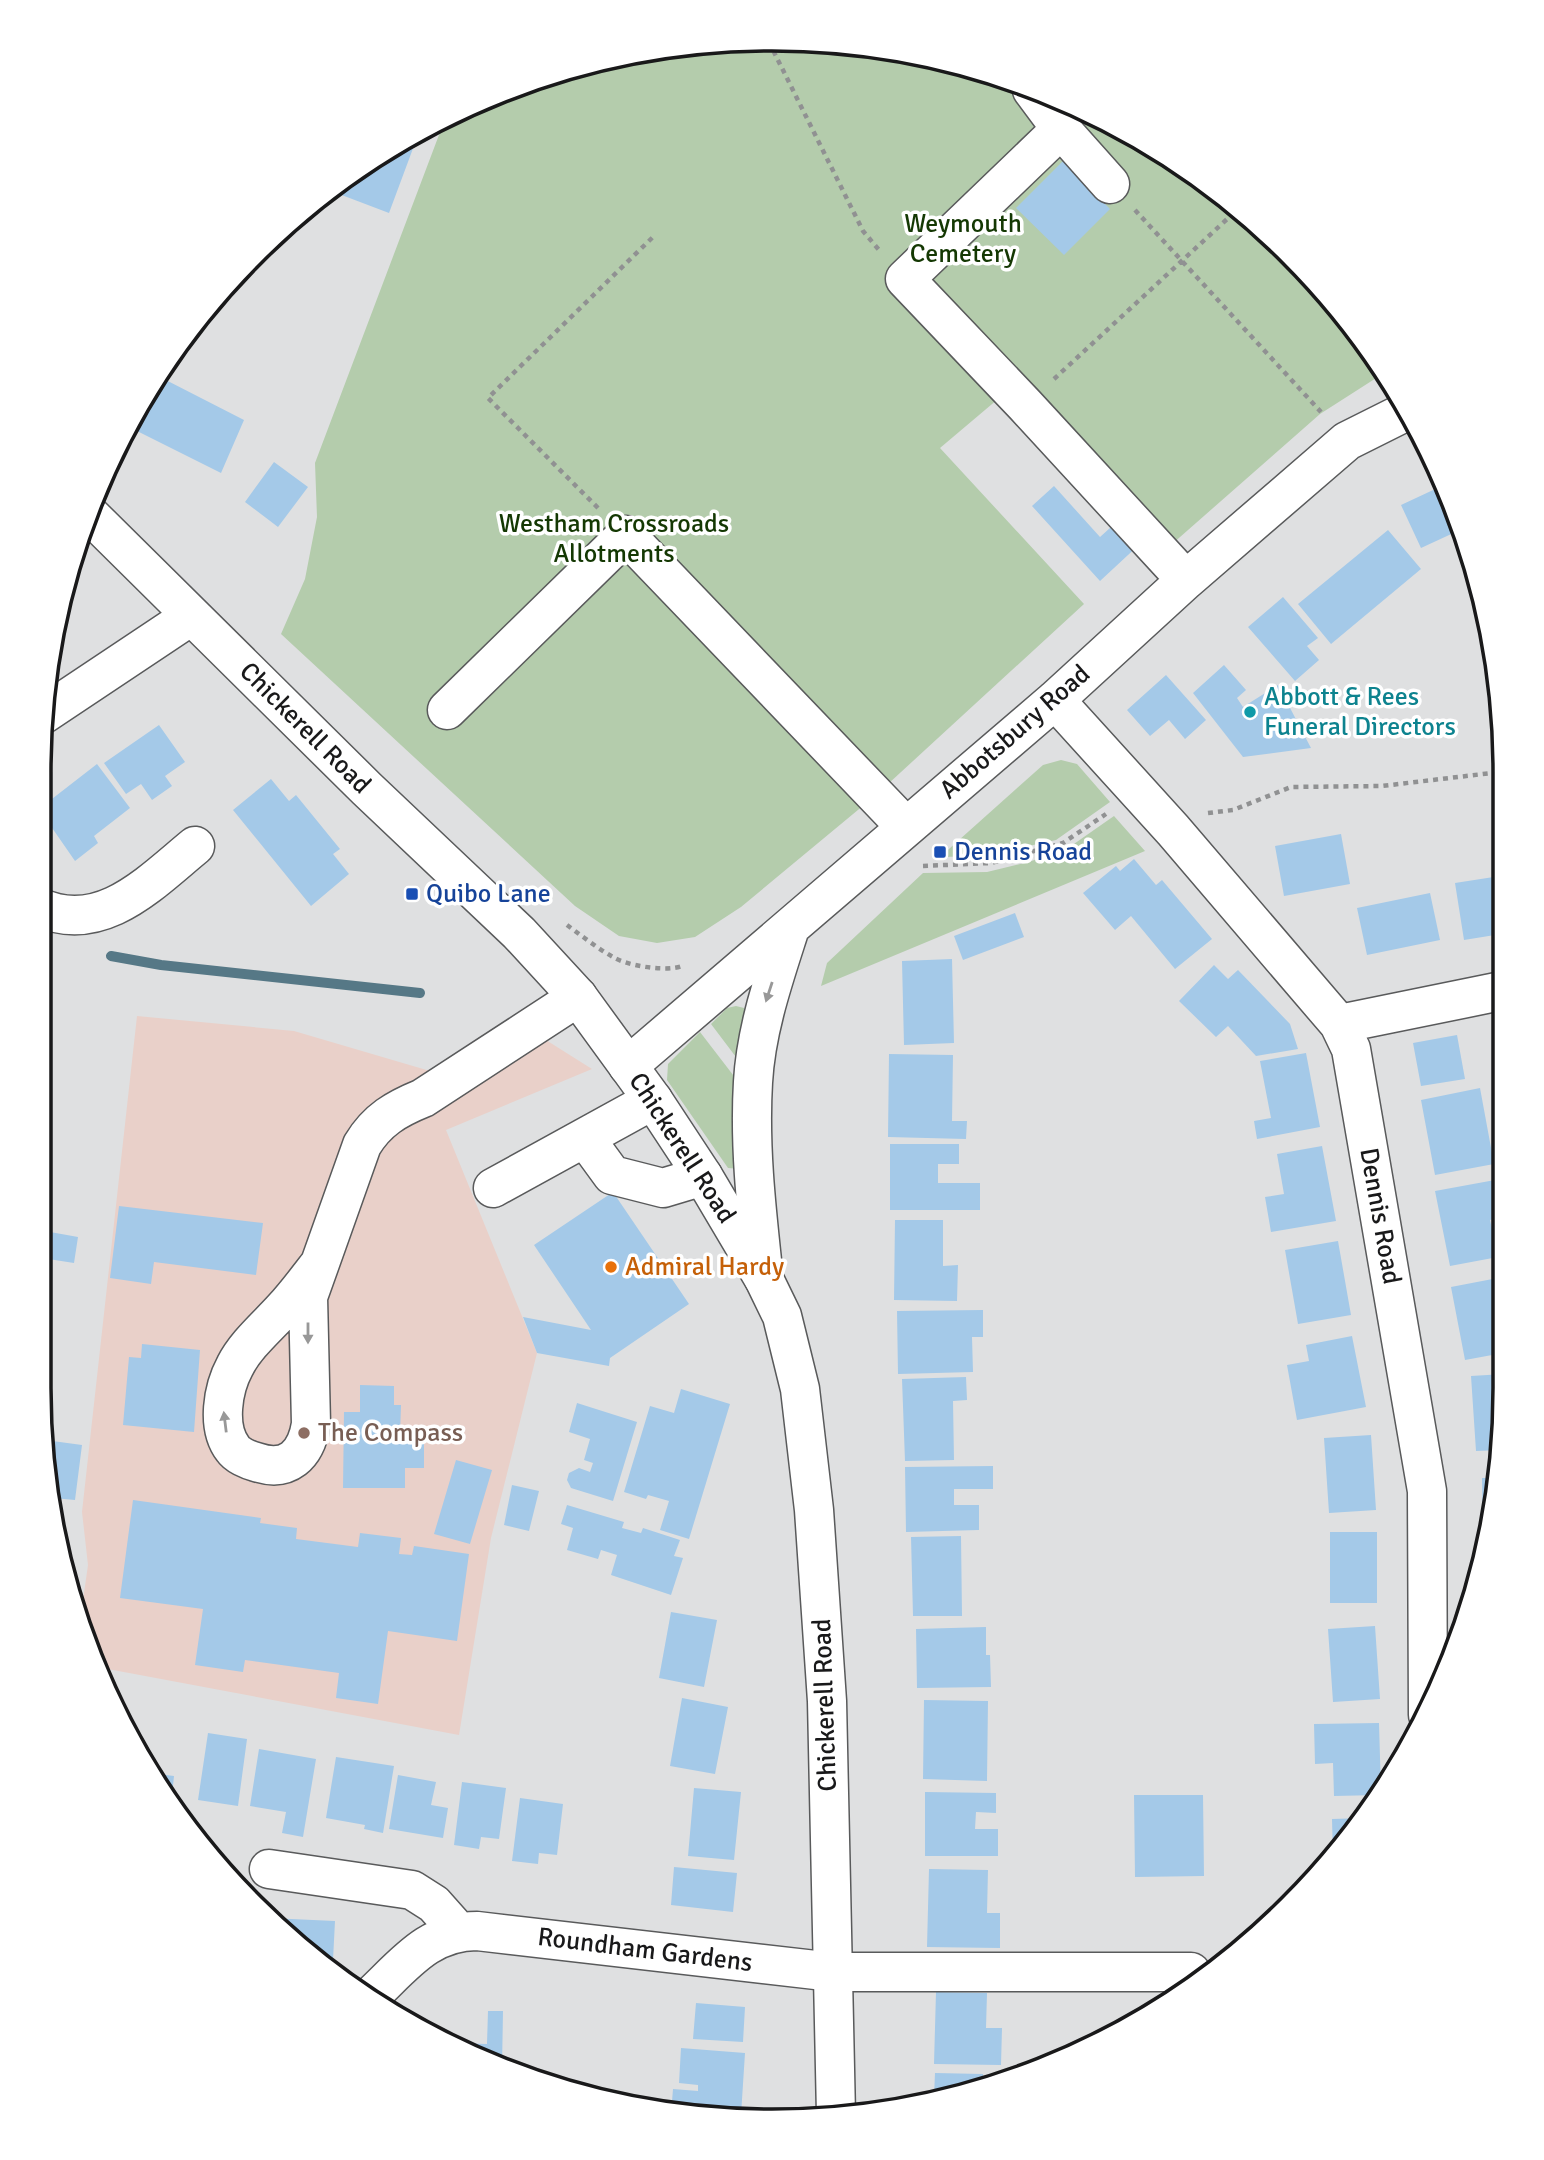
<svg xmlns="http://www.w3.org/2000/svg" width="1544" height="2160" viewBox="0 0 1544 2160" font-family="Signika,sans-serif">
<rect width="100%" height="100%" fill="#dfe0e1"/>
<!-- education -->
<path fill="#e9d0c9" d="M137 1016 294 1031 430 1071 511 1018 592 1069 446 1130 537 1353 491 1538 459 1735 97 1667 80 1621 88 1565 82 1512Z"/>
<!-- green -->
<path fill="#b4ccac" d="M820 40 962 64 1097 114 1219 190 1324 289 1384 373 1320 414 1163 552 998 399 940 448 1084 604 876 795 741 907 695 937 657 943 619 936 575 906 281 634 305 579 317 517 315 463 445 119 537 77 677 45Z
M1061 760 1077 764 1110 802 1056 840 983 856 940 857 1043 765Z
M1114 816 1145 851 821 986 827 963 923 873 987 872 1029 862 1071 846Z
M736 1006 744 1008 748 1016 742 1065 711 1024 727 1008Z
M700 1032 740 1084V1169L728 1168 667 1080 668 1064Z"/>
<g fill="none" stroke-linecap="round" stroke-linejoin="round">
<!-- stream -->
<path stroke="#567886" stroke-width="10" d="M111 956 161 965 420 993"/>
</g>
<!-- building -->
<path fill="#a4c9e8" d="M414 133 418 135 389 213 339 194 344 181Z
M1063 161 1110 209 1064 255 1016 208Z
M269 240 262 259 253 256Z
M158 376 244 420 221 473 127 426 137 405Z
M274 462 308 487 278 527 245 502Z
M1446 484 1460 530 1421 548 1401 505Z
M1054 486 1100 537 1121 518 1142 542 1100 581 1032 506Z
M1388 530 1421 569 1331 644 1298 604Z
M1283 597 1318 638 1307 646 1319 660 1295 681 1248 627Z
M1224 665 1246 690 1237 698 1243 707 1278 685 1311 748 1243 757 1193 693Z
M1166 675 1206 720 1185 739 1169 720 1150 736 1127 710Z
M159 725 185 762 165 776 172 786 152 800 141 784 126 794 104 763Z
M97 764 130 808 94 836 98 843 75 861 39 809Z
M271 779 289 801 296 795 340 849 333 854 349 874 311 906 233 810Z
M1341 834 1350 884 1284 896 1275 846Z
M1134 859 1156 885 1162 880 1212 939 1175 969 1131 916 1115 930 1083 893 1116 866 1120 871Z
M1500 876 1501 934 1464 940 1455 883Z
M1430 893 1440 940 1367 955 1357 908Z
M1015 913 1024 937 963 960 954 936Z
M952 959 954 1043 904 1045 902 961Z
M1214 965 1228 979 1238 970 1290 1024 1298 1049 1256 1056 1228 1026 1216 1037 1179 1001Z
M1457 1035 1465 1079 1421 1086 1413 1043Z
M1306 1053 1320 1127 1257 1139 1254 1121 1271 1118 1260 1061Z
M889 1054 953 1055 952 1121H967L966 1139 888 1137Z
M1480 1088 1494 1164 1435 1175 1421 1100Z
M890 1144H959V1164H938V1183H980V1210H890Z
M1322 1146 1336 1221 1271 1232 1265 1197 1284 1194 1277 1154Z
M1495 1180 1502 1217 1490 1220 1498 1257 1450 1266 1435 1191Z
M613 1192 689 1304 610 1358 609 1366 537 1353 523 1317 591 1330 534 1245Z
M119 1206 263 1223 256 1275 154 1262 151 1284 110 1278Z
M895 1220H943V1266L958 1265 957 1301 894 1300Z
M39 1230 78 1237 74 1263 42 1258 39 1273Z
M1338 1241 1351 1315 1298 1324 1285 1250Z
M1503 1277V1353L1465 1360 1451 1287Z
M983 1310V1337H972L973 1372 898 1374 897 1311Z
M1352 1336 1366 1407 1297 1420 1287 1365 1309 1361 1306 1345Z
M142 1344 200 1350 194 1432 123 1425 129 1357 141 1358Z
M1504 1374V1436L1502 1450 1476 1451 1471 1376Z
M966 1377 967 1400 953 1401 954 1460 905 1461 902 1379Z
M360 1385 394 1386V1405H401L400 1435H424V1468H405V1488H343L344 1412H360Z
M681 1389 730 1404 689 1539 660 1530 669 1501 648 1495 646 1499 624 1492 650 1406 674 1413Z
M577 1403 637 1422 613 1501 571 1488 567 1480 569 1473 579 1468 590 1472 593 1463 584 1460 590 1439 569 1432Z
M1371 1435 1376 1510 1329 1513 1324 1438Z
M45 1440 82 1445 75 1500 53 1498Z
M456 1460 492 1470 470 1544 434 1534Z
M993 1466V1489H954V1505H979V1530L906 1532 905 1467Z
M1482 1478H1497L1485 1551H1483Z
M512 1485 539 1491 529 1531 504 1525Z
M133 1500 261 1518 260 1523 297 1528 296 1539 358 1547 360 1533 401 1538 399 1554 412 1555 414 1546 469 1554 457 1641 388 1631 378 1704 336 1698 339 1673 245 1660 243 1672 195 1665 203 1609 120 1598Z
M567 1505 624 1522 622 1528 641 1533 643 1528 680 1540 674 1556 683 1558 671 1595 611 1575 617 1555 601 1550 598 1559 567 1550 573 1528 561 1524Z
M1330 1532H1377V1603H1330Z
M961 1536 962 1616H913L911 1537Z
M671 1612 717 1620 704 1687 659 1678Z
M1375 1626 1380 1699 1333 1702 1328 1629Z
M986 1627V1655H990L991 1687 917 1688 916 1629Z
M682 1698 728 1707 715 1774 670 1766Z
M924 1700 988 1701 987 1781 923 1779Z
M1379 1723 1381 1791 1379 1795 1334 1796 1333 1763 1315 1764 1314 1724Z
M208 1733 247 1739 238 1806 198 1800Z
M259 1749 316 1759 303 1837 282 1833 286 1812 250 1806Z
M336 1757 394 1766 383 1833 364 1829 365 1825 326 1818Z
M149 1773 174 1776 171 1805 162 1795Z
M398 1775 436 1782 431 1805 448 1808 443 1838 389 1829Z
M462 1782 506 1788 499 1839 481 1837 479 1849 454 1845Z
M694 1788 741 1792 734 1860 688 1856Z
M925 1792 996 1793V1813L976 1812 975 1829H998V1856H925Z
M1134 1795H1203L1204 1876 1135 1877Z
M520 1798 563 1804 557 1855 539 1853 538 1864 512 1861Z
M1364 1818 1354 1835 1333 1857 1332 1819Z
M674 1867 737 1873 733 1912 671 1905Z
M929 1869 988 1870 987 1913H1000V1948L927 1947Z
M269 1918 335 1921 333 1960 317 1959 288 1939Z
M936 1992 987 1993 986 2028H1002L1001 2065 934 2064Z
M696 2003 745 2007 743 2042 693 2039Z
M488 2011H503L502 2068 452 2048V2043L487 2044Z
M681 2048 745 2053 741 2115 671 2114 673 2089 698 2091V2085L679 2083Z
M935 2073 983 2074V2084L934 2097Z"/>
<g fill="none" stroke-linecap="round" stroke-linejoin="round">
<!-- minor casing -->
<g stroke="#595a5b" stroke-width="41">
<path id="minor" d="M1032 90 1061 129 1110 184
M1061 129 905 279 1025 405 1186 580
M1055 700 1173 830 1339 1024 1351 1049 1427 1491 1428 1715
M447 710 626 535 906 827
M44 714 191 616
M39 907C101 936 151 882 195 846
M1339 1024 1501 991
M628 1066 1055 700 1186 580 1347 441 1409 410
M585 1138 612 1175 663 1188 703 1176
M493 1188 653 1100
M318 1266C307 1280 296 1295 284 1308 268 1326 246 1344 235 1366 223 1388 216 1427 233 1449 237 1455 248 1460 256 1462 288 1473 306 1455 311 1424L308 1297 362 1145C377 1120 396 1109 423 1098L578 997
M764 1279C757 1214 749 1148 753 1082 756 1029 774 978 790 928
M269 1869 412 1890 434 1904 458 1931
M372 1995C405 1964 429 1931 477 1931L833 1972H1191"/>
</g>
<!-- major casing -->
<g stroke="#595a5b" stroke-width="41">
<path id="major" d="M88 513 367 789 519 933 578 997 653 1100 703 1176 764 1279 782 1316 800 1389 814 1510 827 1701 836 2115"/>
</g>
<!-- path -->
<path stroke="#909192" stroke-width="4.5" stroke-dasharray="5 5" stroke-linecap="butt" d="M769 42 863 231 879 250
M1135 210 1321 412
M1054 379 1238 209
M598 508 488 398 654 236
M1208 813 1233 810 1291 787 1382 786 1500 772
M923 866 991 863 1063 843 1106 814
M567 925C582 936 597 948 613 957 627 966 667 972 682 966"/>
<!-- minor -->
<use href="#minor" stroke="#fff" stroke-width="38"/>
<!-- major -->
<use href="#major" stroke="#fff" stroke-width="38"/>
</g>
<!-- one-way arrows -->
<defs><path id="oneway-solid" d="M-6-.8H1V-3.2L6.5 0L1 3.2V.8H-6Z" transform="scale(1.75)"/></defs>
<g fill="#989898">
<use href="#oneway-solid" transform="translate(769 992) rotate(108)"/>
<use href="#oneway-solid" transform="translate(308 1333) rotate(90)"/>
<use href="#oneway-solid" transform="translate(225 1422) rotate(-97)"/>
</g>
<!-- markers -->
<circle fill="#0f9aa8" stroke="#fff" stroke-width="2.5" cx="1250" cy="712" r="7"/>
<g fill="#1a4fb4" stroke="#fff" stroke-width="2.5">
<rect x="933" y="845" width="14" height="14" rx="3.5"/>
<rect x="405" y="887" width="14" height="14" rx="3.5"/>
</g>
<circle fill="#e8710a" stroke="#fff" stroke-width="2.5" cx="611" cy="1267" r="7"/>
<circle fill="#8d6e63" stroke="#fff" stroke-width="2.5" cx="304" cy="1433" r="7"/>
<g text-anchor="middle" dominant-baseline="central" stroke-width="7" stroke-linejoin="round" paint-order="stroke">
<!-- park labels -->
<g font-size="26" fill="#143803" stroke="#fff">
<text x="963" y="224">Weymouth<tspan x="963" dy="30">Cemetery</tspan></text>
<text x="614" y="524">Westham Crossroads<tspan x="614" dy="30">Allotments</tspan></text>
</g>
<!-- culture labels -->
<g font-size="26" fill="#0d838f" stroke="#fff" text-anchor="start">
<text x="1264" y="697">Abbott &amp; Rees<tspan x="1264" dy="30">Funeral Directors</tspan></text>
</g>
<!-- street labels -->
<g font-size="26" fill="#19191a" stroke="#fff">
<text transform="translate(305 728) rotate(45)">Chickerell Road</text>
<text transform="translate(1015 732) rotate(-41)">Abbotsbury Road</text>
<text transform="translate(682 1148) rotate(57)">Chickerell Road</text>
<text transform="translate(1380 1216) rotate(80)">Dennis Road</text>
<text transform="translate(825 1705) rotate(-92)">Chickerell Road</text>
<text transform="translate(645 1950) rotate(7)">Roundham Gardens</text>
</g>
<!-- transit labels -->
<g font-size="26" fill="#164399" stroke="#fff" text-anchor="start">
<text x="954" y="852">Dennis Road</text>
<text x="426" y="894">Quibo Lane</text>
</g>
<!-- food labels -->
<g font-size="26" fill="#c56008" stroke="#fff" text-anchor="start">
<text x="625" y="1267">Admiral Hardy</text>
</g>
<!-- education labels -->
<g font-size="26" fill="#785e54" stroke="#fff" text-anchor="start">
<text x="318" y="1433">The Compass</text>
</g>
</g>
<!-- crop -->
<path d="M0 0H1544V2160H0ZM772 51H772A721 721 0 0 1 1493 772V1388A721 721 0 0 1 772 2109H772A721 721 0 0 1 51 1388V772A721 721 0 0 1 772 51Z" fill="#fff" fill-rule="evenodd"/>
<path fill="none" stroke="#19191a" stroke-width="3.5" d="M772 51H772A721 721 0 0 1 1493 772V1388A721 721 0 0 1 772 2109H772A721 721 0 0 1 51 1388V772A721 721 0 0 1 772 51Z"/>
</svg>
